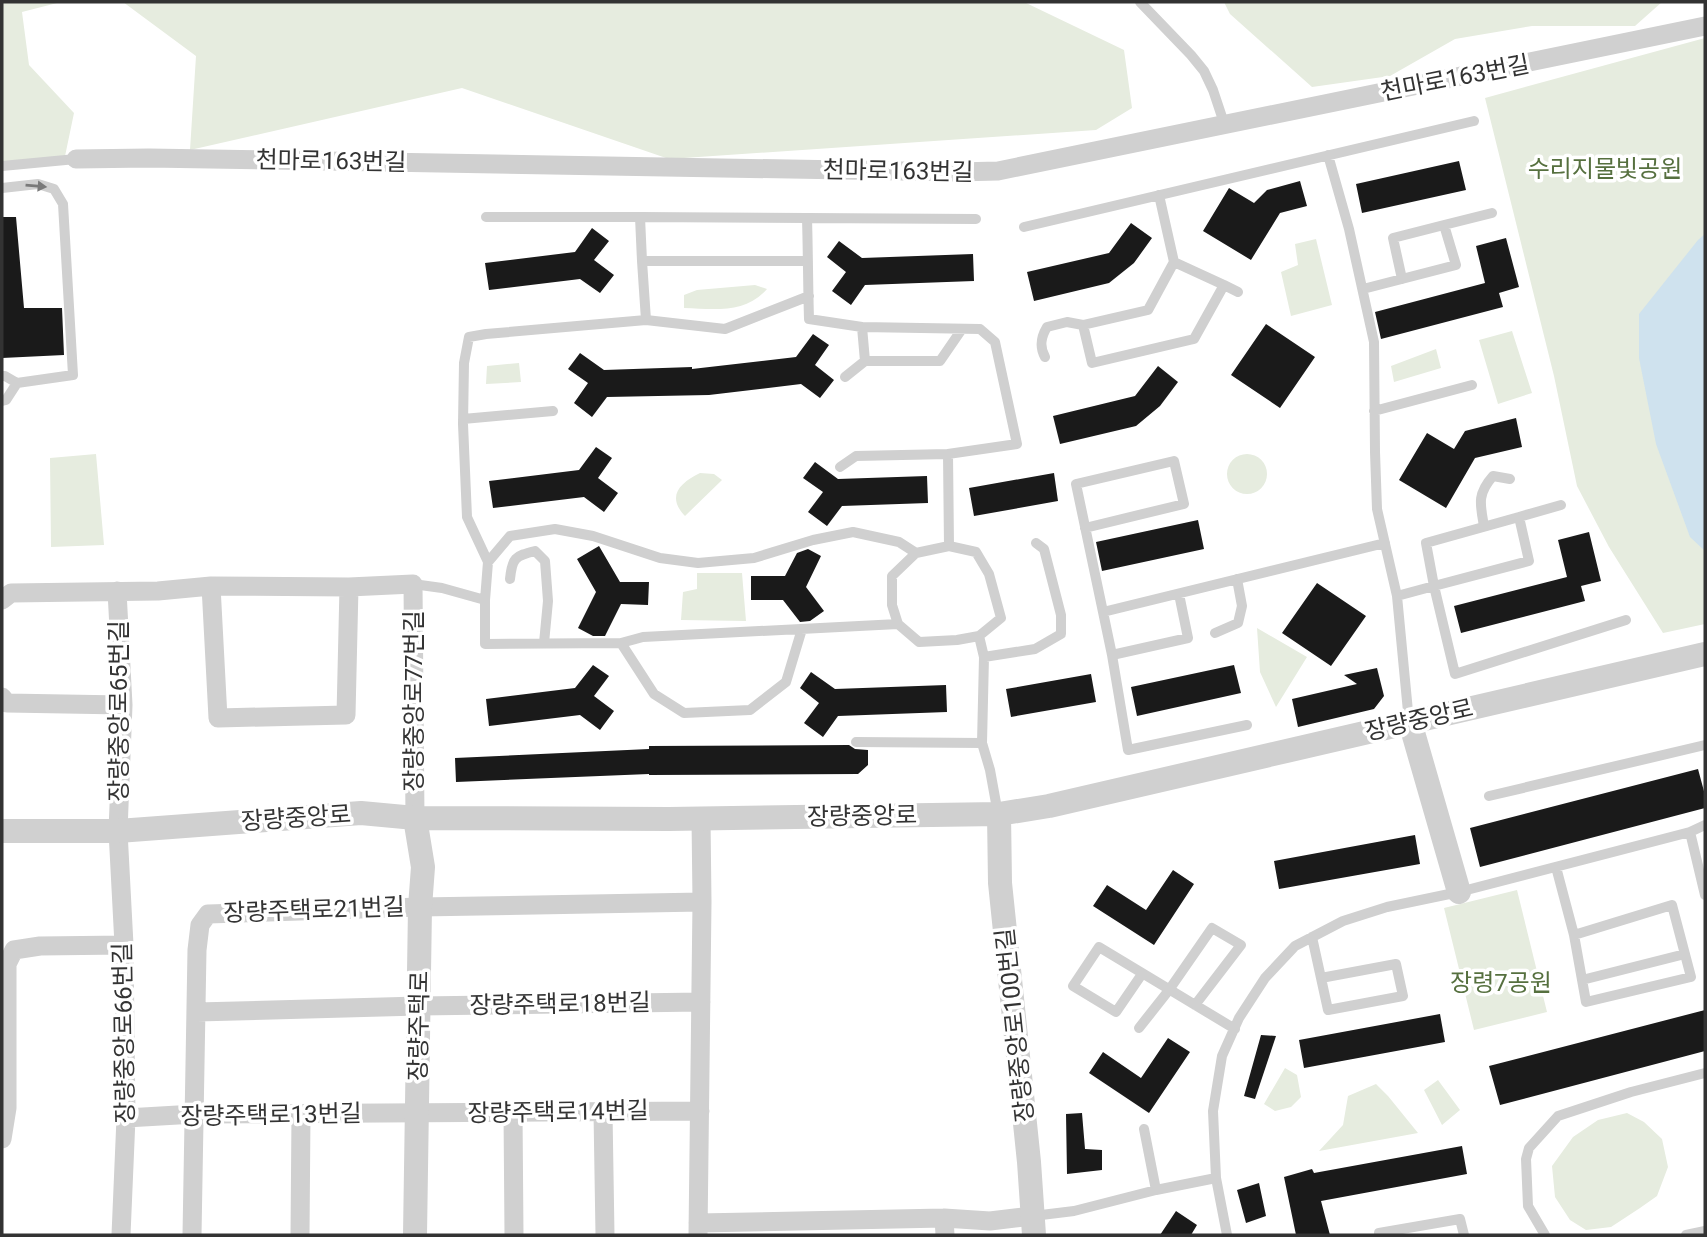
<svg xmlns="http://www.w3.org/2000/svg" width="1707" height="1237" viewBox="0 0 1707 1237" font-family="Roboto,'Noto Sans KR',sans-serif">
<rect width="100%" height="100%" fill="#fff"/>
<!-- green -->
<path fill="#e6ecdf" d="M2 2H61L22 12 29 65 74 113 64 161 2 165Z
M123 2H1024L1124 50 1132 108 1096 130 669 159 462 88 190 150 196 56Z
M1224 2H1662L1635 26H1532L1455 39 1390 76 1312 87 1230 14Z
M1705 38V624L1663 633 1609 547 1577 486 1554 376 1485 98Z
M1316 239 1332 305 1291 316 1281 272 1298 265 1295 244Z
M755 285 767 289C745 314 715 309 684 308V295L697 290Z
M1512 331 1532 393 1498 404 1479 340Z
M1436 349 1441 368 1394 382 1391 366Z
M519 363 521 382 486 384 487 366Z
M96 454 104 545 51 547 50 458Z
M1227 474a20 20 0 1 1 40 0a20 20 0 1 1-40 0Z
M700 473 714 474 722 480 685 516C666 496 680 483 700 473Z
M697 573H742L746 621 681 620 683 592 697 589Z
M1257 628 1307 657 1276 707 1260 672Z
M1517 890 1547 1012 1474 1030 1444 908Z
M1285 1068 1297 1075 1301 1097 1291 1107 1275 1111 1264 1104Z
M1438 1080 1460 1110 1442 1125 1424 1090Z
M1376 1084 1388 1096 1418 1133 1319 1151 1343 1125 1348 1096Z
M1627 1113 1644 1122 1662 1139 1668 1167 1657 1196 1640 1208 1611 1227 1586 1230 1570 1220 1555 1197 1552 1166 1573 1137 1598 1120Z"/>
<!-- water -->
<path fill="#cfe2ee" d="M1705 234V551L1690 537 1656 444 1639 358V314L1698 240Z"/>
<!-- building -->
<path fill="#1a1a1a" d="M1459 161 1466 190 1362 213 1356 184Z
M1300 181 1307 206 1280 213 1251 260 1203 231 1229 188 1254 203 1267 190Z
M2 217H16L24 308H62L64 355 2 358Z
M1131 223 1152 238 1134 263 1109 283 1034 301 1027 272 1109 253Z
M592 228 609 241 594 260 614 275 600 293 580 279 489 290 485 263 575 252Z
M1506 238 1519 287 1499 293 1503 307 1381 339 1375 312 1485 283 1476 246Z
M839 241 862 258 973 254 974 281 865 285 851 305 832 291 846 272 827 257Z
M1266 324 1315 357 1280 408 1231 375Z
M813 334 829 345 815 365 834 380 820 398 801 384 709 395 607 397 592 417 574 403 588 383 568 369 580 353 604 370 692 367V369L796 357Z
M1158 366 1178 382 1160 406 1136 426 1060 444 1053 416 1135 396Z
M1516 418 1522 447 1475 458 1446 508 1399 480 1427 433 1454 449 1465 431Z
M596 447 612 458 598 478 618 493 604 512 584 497 493 508 489 481 579 470Z
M815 462 838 479 927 476 928 503 842 506 827 526 808 512 823 492 803 478Z
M1054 473 1058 501 974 516 969 488Z
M1198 520 1204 549 1102 571 1096 542Z
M1589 532 1601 581 1581 586 1585 601 1461 633 1454 606 1567 577 1558 540Z
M599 546 620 582H649L648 605 621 604 605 636H593L578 628 596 592 577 559Z
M808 549 821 556 806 587 824 611 810 621 800 622 783 600H751V576H785L797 553Z
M1317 583 1366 616 1331 666 1282 633Z
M593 665 609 676 594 696 614 711 600 730 580 715 489 726 486 699 575 688Z
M1234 665 1241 693 1137 716 1131 687Z
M1377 668 1384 696 1374 709 1298 727 1292 699 1357 684 1344 675Z
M811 672 835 689 946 685 947 712 838 716 823 737 804 723 819 703 800 688Z
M1091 674 1096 702 1011 717 1006 689Z
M849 745 855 749 868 750V765L858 774 649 775V774L456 782 455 758 649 749V746Z
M1698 769 1705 795V808L1480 867 1470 828Z
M1415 835 1420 864 1279 889 1274 861Z
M1173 870 1194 884 1154 945 1093 906 1107 885 1146 910Z
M1705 1010V1051L1500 1105 1489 1066Z
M1440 1014 1445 1042 1304 1068 1299 1040Z
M1261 1035 1276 1036 1255 1099 1244 1096Z
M1168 1038 1190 1052 1149 1113 1089 1073 1103 1052 1141 1078Z
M1082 1113 1085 1149 1102 1150V1170L1067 1174 1066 1114Z
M1462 1146 1467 1174 1321 1201 1330 1235H1296L1284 1177 1312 1169 1314 1173Z
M1259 1183 1266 1216 1246 1223 1237 1190Z
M1176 1211 1197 1225 1191 1235H1160Z"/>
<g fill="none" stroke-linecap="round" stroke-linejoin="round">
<!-- service -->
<path stroke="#d0d0d0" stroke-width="10" d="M1140 2 1191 55 1204 71 1213 90 1224 123
M1328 155 1349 229 1374 342 1375 452 1377 509 1397 596 1409 722
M2 166 76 159
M2 188 38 184 54 189 63 204 73 375 17 383 5 376H2
M1159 195 1174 262 1224 285 1194 339 1092 363 1083 325 1148 310 1174 262
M486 217H640
M807 218 976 219
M1024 227 1474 121
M808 261H642L640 217 807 218C808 252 808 285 809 319L862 327
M1402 279 1393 238 1444 225
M1224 285 1238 292
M1363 289 1456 265 1444 225 1492 213
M646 320 725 329 809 296
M1045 357C1039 346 1041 337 1047 327L1067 322 1083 325
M845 377 865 361
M2 401 6 400 17 383
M1374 411 1472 385
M463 419 553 411
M840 467 856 456 948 454
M1519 517 1529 561 1434 586 1426 543Z
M1519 517 1561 505
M1484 526C1480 504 1477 494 1493 476L1510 479
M1085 528 1184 504 1174 461 1076 484 1103 612
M949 546 948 454 1017 444 995 342 980 329 862 327 865 361H940L962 329
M949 546 976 552 989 574 1001 618 979 636 957 640 919 642 898 624 892 605V576L916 553Z
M488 562 467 517 463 424 464 363 469 337 486 334 646 320 642 261
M510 579C512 558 515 556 535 551L545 561 548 601 544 643
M413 584 442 588 485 600V644L621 643
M1397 596 1434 586 1455 674 1626 620
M485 600 488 562 510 536 555 529 593 536 660 558 698 563 754 558 813 540 853 532 899 542 916 553
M802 629 786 682 750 710 684 713 654 694 621 643 643 637 898 624
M1215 633 1238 623 1242 606 1237 579
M979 636 984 657 982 743 990 770 998 814
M1112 655 1188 638 1179 594
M984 657 1035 649 1061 634V615L1044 549 1036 543
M1247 725 1128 750 1112 655 1103 612 1385 543
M856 742 982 743
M1489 796 1705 745
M1690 832 1705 825
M1556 867 1574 935 1672 905 1691 977 1586 1002 1574 935
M1312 937 1328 1010 1403 996 1396 964 1321 978
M1142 974 1116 1012 1073 986 1099 947 1235 1029
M1582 980 1685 954
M1139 1028 1169 990 1212 928 1241 945 1195 1005
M1144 1129 1156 1190
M1033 1216 1074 1211 1156 1190 1216 1178
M1227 1235 1216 1178 1213 1111 1222 1056 1239 1018 1265 978 1295 946 1343 921 1387 907 1459 892 1690 832 1705 895
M1379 1235V1233L1460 1219 1464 1235
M1545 1235 1528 1206 1526 1159 1529 1148 1558 1116 1631 1092 1705 1073
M1686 1235 1705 1231"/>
<!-- minor -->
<path stroke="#d0d0d0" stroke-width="19" d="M76 159 149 158 957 172 998 171 1705 26
M211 586 218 718 346 715 349 587
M117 591 123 705 118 831 124 945 126 1118 121 1235
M2 600 11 593 158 591 211 586 349 587 413 584 415 818
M2 697 7 703 123 705
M197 1012 419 1006 701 1002
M513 1112 514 1235
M603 1112 605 1235
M126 1118 195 1114 700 1111
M2 1139 7 1108V964L14 950 40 946 124 945
M944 1218 945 1235
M698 1223 944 1218 990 1221 1032 1216
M192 1235 197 950 200 925 208 914 420 907 702 902
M300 1235 301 1114
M698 1235 702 902 701 818"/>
<!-- tertiary -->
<path stroke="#d0d0d0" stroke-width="24" d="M1410 722 1459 892
M999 814 1000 883 1029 1162 1034 1235
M415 818 423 867 420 907 415 1235
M2 831H118L361 813 415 818 669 819 999 814 1049 806 1705 654"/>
</g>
<!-- one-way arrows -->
<defs><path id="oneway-solid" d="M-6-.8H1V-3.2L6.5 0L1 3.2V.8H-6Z" transform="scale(1.75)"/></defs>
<use fill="#7a7a7a" href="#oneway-solid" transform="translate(36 186) rotate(5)"/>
<g text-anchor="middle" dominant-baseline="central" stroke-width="7" stroke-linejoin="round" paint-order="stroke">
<!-- street labels -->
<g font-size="24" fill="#333" stroke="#fff">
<text transform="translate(1455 78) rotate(-11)">천마로163번길</text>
<text transform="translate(331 161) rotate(1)">천마로163번길</text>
<text transform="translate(898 171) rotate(1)">천마로163번길</text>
<text transform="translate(414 701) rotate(-90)">장량중앙로77번길</text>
<text transform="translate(119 711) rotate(-90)">장량중앙로65번길</text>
<text transform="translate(1419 720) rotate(-13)">장량중앙로</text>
<text transform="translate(862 816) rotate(-1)">장량중앙로</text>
<text transform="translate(296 818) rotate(-4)">장량중앙로</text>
<text transform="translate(314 910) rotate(-2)">장량주택로21번길</text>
<text transform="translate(560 1004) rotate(-1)">장량주택로18번길</text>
<text transform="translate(1015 1025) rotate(-96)">장량중앙로100번길</text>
<text transform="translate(419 1026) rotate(-89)">장량주택로</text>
<text transform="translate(124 1033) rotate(-91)">장량중앙로66번길</text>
<text transform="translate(558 1112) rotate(-1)">장량주택로14번길</text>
<text transform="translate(271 1115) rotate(-1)">장량주택로13번길</text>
</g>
<!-- park labels -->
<g font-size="24" fill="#56703f" stroke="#fff">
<text x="1605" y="169">수리지물빛공원</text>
<text x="1501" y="983">장령7공원</text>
</g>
</g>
<!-- border -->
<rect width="1707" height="1237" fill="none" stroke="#333333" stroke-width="7"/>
</svg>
